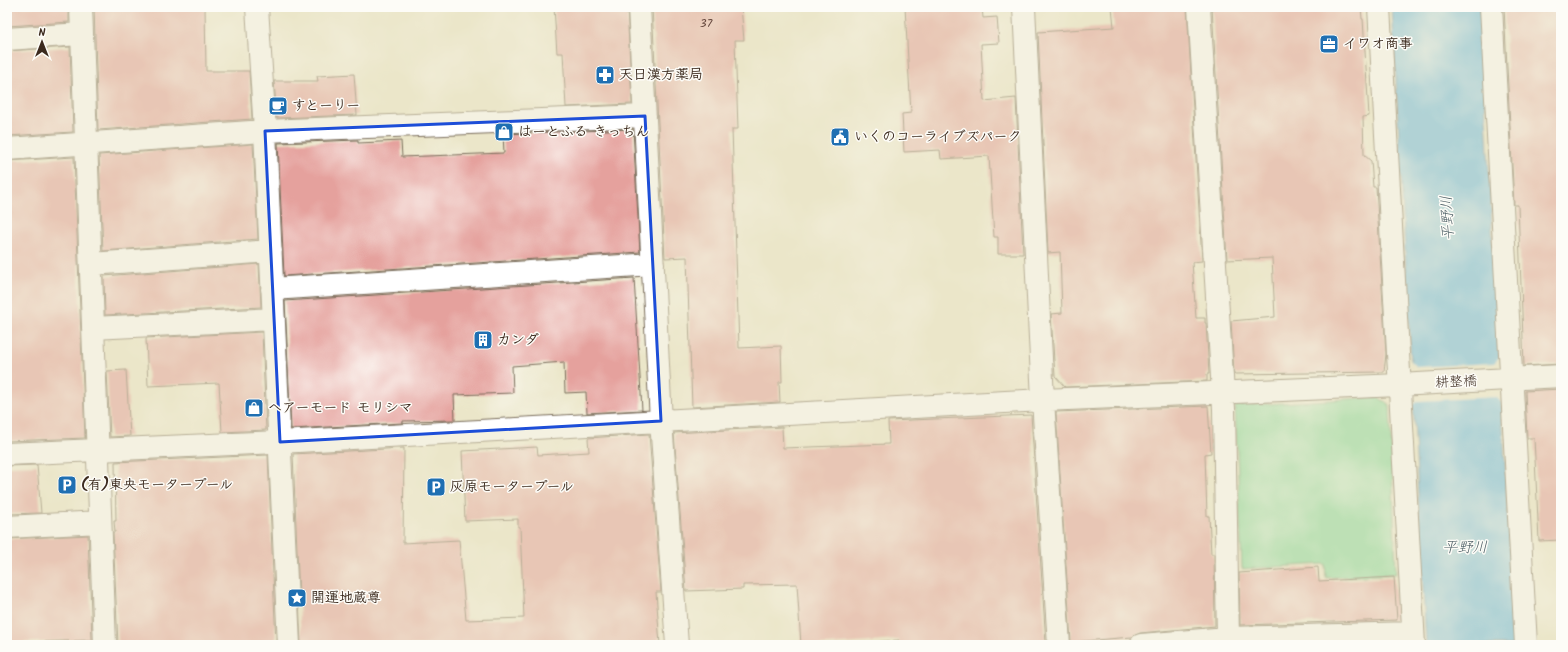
<svg xmlns="http://www.w3.org/2000/svg" width="1568" height="652" viewBox="0 0 1568 652" font-family="Kalam,'Klee One',sans-serif">
<rect width="100%" height="100%" fill="#fdfcf7"/>
<filter id="ink" filterUnits="userSpaceOnUse"><feTurbulence type="fractalNoise" baseFrequency=".025" numOctaves="2"/><feDisplacementMap in="SourceGraphic" scale="8" xChannelSelector="R" yChannelSelector="G"/><feConvolveMatrix kernelMatrix="1 2 1 2 8 2 1 2 1" color-interpolation-filters="sRGB"/></filter>
<filter id="wash" filterUnits="userSpaceOnUse"><feTurbulence type="fractalNoise" baseFrequency=".012" numOctaves="4" result="noise"/><feDisplacementMap in="SourceGraphic" scale="16" xChannelSelector="R" yChannelSelector="G"/><feGaussianBlur stdDeviation="0.9" result="paint"/><feColorMatrix in="noise" values="0 0 0 0 0 0 0 0 0 0 0 0 0 0 0 0 0 1.4 0 .05"/><feComposite in="paint" operator="in"/></filter>
<g filter="url(#wash)">
<rect width="100%" height="100%" fill="#ebe6c9"/>
<!-- green -->
<path fill="#85da9d" stroke="#60825e" d="M1378 397 1390 405 1396 574 1326 578 1325 564 1242 569 1235 406Z"/>
<!-- water -->
<path fill="#6abbe5" stroke="#527282" d="M1392 7H1480L1515 645H1426Z"/>
<!-- pier -->
<path fill="#ebe6c9" d="M1501 355 1503 404 1496 397 1418 401 1411 407 1409 359 1417 367 1494 363Z"/>
<g id="blocks">
<!-- building -->
<path fill="#e5a19d" d="M7 7H69V22L7 26Z
M94 7H205L206 71H249L252 119 98 130Z
M554 7H627L632 104 566 107 563 53H557Z
M652 7H741L744 40H735L738 129H732L739 348 781 346 782 382H779L780 402 692 407 687 257 665 258Z
M905 7H982L983 18 997 17 999 43 981 44 984 101 1016 98 1023 254H998V237H994L989 156 941 159 940 150 904 152 902 114 911 113Z
M1112 7H1187L1202 261 1192 262 1196 318H1205V323H1206L1209 374H1207V381L1065 387 1055 376 1051 314 1062 313 1060 252 1048 253 1038 32 1114 27Z
M1212 7H1361L1362 19H1363L1369 116 1363 117 1364 155 1371 161 1373 187H1376L1386 354 1384 372 1234 374 1231 321 1275 317 1272 258 1227 260Z
M1504 7H1561V364L1524 366 1518 205H1514Z
M70 47 73 132 7 136V51Z
M354 74 357 115 277 118 274 81H318L317 76Z
M633 129 640 252 284 276 278 143 358 140V143L401 141 402 157 504 153 503 134Z
M253 144 258 239 103 251 99 155Z
M74 157 85 438 7 441V161Z
M259 264 261 307 105 315 104 276Z
M634 278 642 410 587 413 586 392 565 393 564 362 512 366 513 393 454 395 455 420 403 421V423L291 429 285 301Z
M262 332 266 430 222 432 219 383 148 386 146 338Z
M126 370 130 436 110 437 107 371Z
M1561 389V540L1539 541 1534 438H1527L1525 391Z
M1208 406 1211 453 1205 454 1207 516H1209L1211 554H1214L1215 626 1140 633 1132 637 1071 642 1056 412Z
M1031 415 1046 644 899 645V640L829 645H801L797 584 743 585V589L686 591 674 433 782 427 783 448 889 444 888 421Z
M649 434 661 592H656L660 645H301L293 454 404 448 403 543 459 540 466 620 524 618 520 527H518V519L465 521 462 451 537 447 538 455 589 452 588 438Z
M268 455 276 645H118L113 532H115L114 521H116L115 462Z
M37 465 41 513 7 514V466Z
M88 535 92 640 7 643V539Z
M1318 567 1319 581 1394 577 1397 620 1240 625 1239 573Z"/>
</g>
</g>
<g filter="url(#ink)">
<use href="#blocks" fill-opacity="0" stroke="#796c5a" stroke-width="1"/>
<g fill="none" stroke-linecap="round" stroke-linejoin="round">
<!-- minor casing -->
<g stroke="#796c5a" stroke-width="24">
<path id="minor" d="M81 7 105 645
M257 7 265 131 289 645
M639 7 661 421 677 645
M1024 7 1043 400 1059 645
M1199 7 1224 409 1228 638
M1379 7 1414 645
M1491 7 1526 645
M7 39 81 34
M7 149 265 131 645 116
M91 264 271 251
M272 289 653 264
M93 328 274 319
M7 454 280 442 1043 400 1399 385 1561 376
M7 527 100 522
M1141 645 1228 638 1413 633"/>
</g>
<!-- minor -->
<use href="#minor" stroke="#fff" stroke-width="22"/>
</g>
</g>
<!-- marked area -->
<path d="M0 0H1568V652H0ZM645 116 661 421 280 442 265 131Z" fill="#ebe6c9" fill-opacity=".55" fill-rule="evenodd"/>
<path fill="none" stroke="#1d4ed8" stroke-width="3" stroke-linejoin="round" d="M645 116 661 421 280 442 265 131Z"/>
<!-- icons -->
<defs>
<g id="office-square" transform="scale(1)"><rect x="-9" y="-9" width="18" height="18" rx="4" fill="#1f6fb2" stroke="#fdfcf7"/><path d="M-6-3h4V-5.5h4V-3h4V5H-6ZM-1-4.5V-3h2v-1.5ZM-6 0V1H6V0Z" fill="#fff"/></g>
<g id="pharmacy-square" transform="scale(1)"><rect x="-9" y="-9" width="18" height="18" rx="4" fill="#1f6fb2" stroke="#fdfcf7"/><path d="M-2-6h4v4h4v4h-4v4h-4v-4h-4v-4h4Z" fill="#fff"/></g>
<g id="cafe-square" transform="scale(1)"><rect x="-9" y="-9" width="18" height="18" rx="4" fill="#1f6fb2" stroke="#fdfcf7"/><path d="M-5.5-4.5H6V0H3Q3 3.5 0 3.5H-2.5Q-5.5 3.5-5.5 0ZM3-3.2v2h1.7v-2ZM-6 4.5H4V6H-6Z" fill="#fff"/></g>
<g id="shop-square" transform="scale(1)"><rect x="-9" y="-9" width="18" height="18" rx="4" fill="#1f6fb2" stroke="#fdfcf7"/><path d="M-5-2.5h2.3a2.7 3.5 0 0 1 5.4 0H5L5.5 6h-11ZM-1.5-2.5h3a1.5 2.3 0 0 0-3 0Z" fill="#fff"/></g>
<g id="civic-square" transform="scale(1)"><rect x="-9" y="-9" width="18" height="18" rx="4" fill="#1f6fb2" stroke="#fdfcf7"/><path d="M-.6-6.5H3V-4.5H.6V-3L4-1V1h2V6H-6V1h2V-1L-.6-3ZM-1.2 2.5V6h2.4V2.5Z" fill="#fff"/></g>
<g id="building-square" transform="scale(1)"><rect x="-9" y="-9" width="18" height="18" rx="4" fill="#1f6fb2" stroke="#fdfcf7"/><path d="M-4-6H4V6H1V3H-1V6H-4ZM-2.5-4.3h1.7v1.8h-1.7ZM.8-4.3h1.7v1.8H.8ZM-2.5-1h1.7V.8h-1.7ZM.8-1h1.7V.8H.8Z" fill="#fff"/></g>
<g id="parking-square" transform="scale(1)"><rect x="-9" y="-9" width="18" height="18" rx="4" fill="#1f6fb2" stroke="#fdfcf7"/><path d="M-3.5-5.5H1a3.5 3.5 0 0 1 0 7H-1V5.5H-3.5ZM-1-3.4V-.6H.8a1.4 1.4 0 0 0 0-2.8Z" fill="#fff"/></g>
<g id="sight-square" transform="scale(1)"><rect x="-9" y="-9" width="18" height="18" rx="4" fill="#1f6fb2" stroke="#fdfcf7"/><path d="M0-6L1.8-2.2L6-1.7L2.9 1.2L3.7 5.4L0 3.3L-3.7 5.4L-2.9 1.2L-6-1.7L-1.8-2.2Z" fill="#fff"/></g>
</defs>
<g fill-rule="evenodd">
<use href="#office-square" x="1329" y="44"/>
<use href="#pharmacy-square" x="605" y="75"/>
<use href="#cafe-square" x="278" y="106"/>
<use href="#shop-square" x="504" y="132"/>
<use href="#civic-square" x="840" y="137"/>
<use href="#building-square" x="483" y="340"/>
<use href="#shop-square" x="254" y="408"/>
<use href="#parking-square" x="67" y="485"/>
<use href="#parking-square" x="436" y="487"/>
<use href="#sight-square" x="297" y="598"/>
</g>
<g text-anchor="middle" dominant-baseline="central" stroke-width="3" stroke-linejoin="round" paint-order="stroke">
<!-- number labels -->
<g font-size="12" fill="#66483e">
<text x="706" y="23">37</text>
</g>
<!-- poi labels -->
<g font-size="14" font-weight="bold" fill="#3b2a1e" stroke="#fdfcf7" text-anchor="start">
<text x="1343" y="44">イワオ商事</text>
<text x="619" y="75">天日漢方薬局</text>
<text x="292" y="106">すとーりー</text>
<text x="518" y="132">はーとふる きっちん</text>
<text x="854" y="137">いくのコーライブズパーク</text>
<text x="497" y="340">カンダ</text>
<text x="268" y="408">ヘアーモード モリシマ</text>
<text x="81" y="485">(有)東央モータープール</text>
<text x="450" y="487">灰原モータープール</text>
<text x="311" y="598">開運地蔵尊</text>
</g>
<!-- street labels -->
<g font-size="14" fill="#3b2a1e" stroke="#fdfcf7">
<text transform="translate(1456 382) rotate(-3)">耕整橋</text>
</g>
<!-- water labels -->
<g font-size="15" font-style="italic" fill="#4b5d64" stroke="#fdfcf7">
<text transform="translate(1448 218) rotate(-93)">平野川</text>
<text x="1465" y="548">平野川</text>
</g>
</g>
<!-- margin -->
<rect width="1568" height="652" fill="none" stroke="#fdfcf7" stroke-width="24"/>
<!-- north arrow -->
<g transform="translate(42 42)" stroke="#fdfcf7" stroke-width="3" paint-order="stroke">
<path d="M0-3L7 15L0 10L-7 15Z" fill="#3b2a1e"/>
<text y="-6" font-size="11" font-weight="bold" text-anchor="middle" fill="#3b2a1e">N</text>
</g>
</svg>
